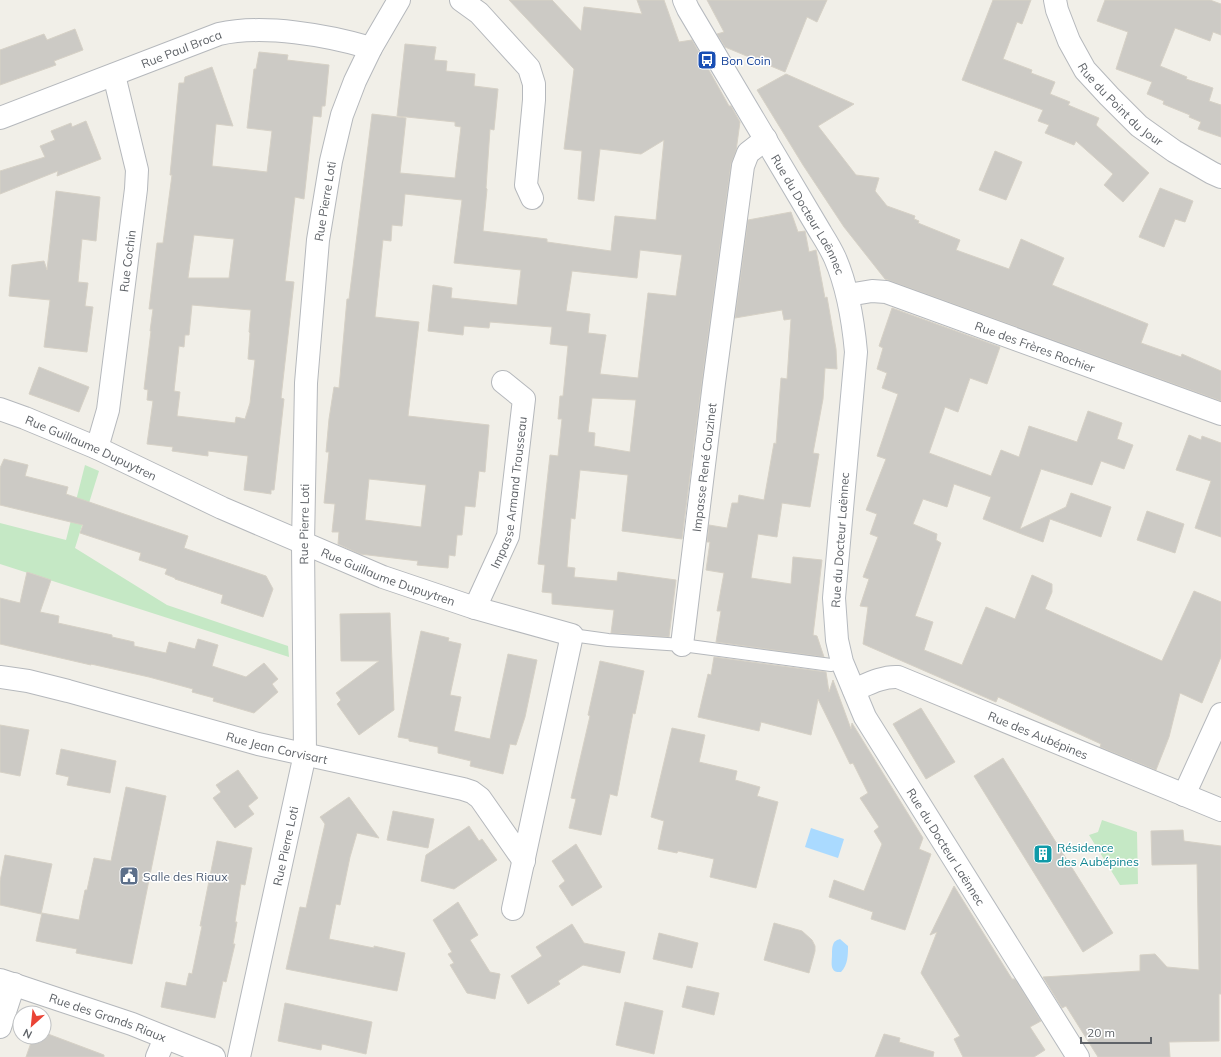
<svg xmlns="http://www.w3.org/2000/svg" width="1221" height="1057" viewBox="0 0 1221 1057" font-family="Mulish,sans-serif">
<rect width="100%" height="100%" fill="#f1efe8"/>
<!-- green -->
<path fill="#c5e8c5" d="M85 465 99 471 75 548 167 605 288 646 289 657 0 564V523L66 540Z
M1102 820 1137 832 1138 884 1120 885 1089 835 1098 832Z"/>
<!-- water -->
<path fill="#aadaff" d="M811 828 844 839 838 858 805 847Z
M840 939 848 946C848 955 848 965 841 972 829 973 832 963 832 954 832 951 832 947 833 945 834 941 837 940 840 939Z"/>
<!-- building -->
<path fill="#cccac5" stroke="#d6d1c6" fill-rule="evenodd" d="M509 0H552L581 31 584 7 642 14 637 0H664L679 42 692 40 729 106H731L740 122 736 151 731 164 702 381 682 539 622 531 628 475 580 470 575 519 571 518 567 567 575 568 574 577 617 581 618 572 676 580 669 637 611 633 614 610 552 604V593L542 592 545 565 538 564 550 455 558 456 562 419H558L560 396H563L568 346 550 344 552 327 490 322 489 328 464 326 463 335 428 331 433 285 452 288 451 298 517 305 521 270 454 263 462 200 405 194 402 226 392 225 391 241 383 240 375 317 419 322 408 416 489 425 485 472 479 471 475 507 465 506 462 535H457L455 556 449 555 448 568 417 565 418 561 360 554 338 544 339 532H332L335 504 324 503 329 452H326L329 419 334 387 339 388 347 299H349L372 114 406 118 400 173 455 178 461 127 455 126V122L397 116 405 44 436 47 434 60 447 61 446 71 475 74 474 86 498 89 494 130 490 129 486 188 487 189 483 231 547 239V242L611 251 615 216 656 220 664 140 641 154 600 149 594 201 578 199 582 151 564 149 574 69ZM640 250 682 255 676 296 648 293 638 378 600 374 606 335 588 333 590 314 566 311 572 271 637 278ZM592 398 636 400 630 452 594 446 595 433 588 432ZM369 479 426 485 421 527 365 520Z
M707 0H827L817 22 807 17 785 72 725 47 717 34 724 32Z
M993 0H1031L1022 24 1017 22 1003 59 1032 70 1031 73 1055 82 1050 94 1070 102 1068 105 1099 118 1096 125 1149 173 1123 202 1104 185 1113 174 1076 141 1074 145 1045 133 1049 125 1038 121 1043 110 962 80Z
M1105 0H1210L1221 4V35L1213 32 1210 41 1175 28 1160 66 1187 77 1186 79 1213 88 1209 101 1221 105V137L1198 129 1201 122 1189 117 1190 115 1163 104 1164 101 1147 94 1152 82 1116 69 1128 32 1097 21Z
M75 29 83 50 54 61 56 65 0 85V50L44 34 47 40Z
M259 52 288 55 287 60 329 65 325 106H322L321 117 313 116 304 199 295 197 285 281 294 282 281 398 284 399 274 490H271V494L244 490 248 456 208 451V456L172 451 173 447 147 444 153 401 147 400 148 390 144 389 151 331H150L153 309H149L157 243H163L172 175H170L179 83H184L185 77 212 67 233 126 216 124 212 166 267 172 272 131 247 128 254 69H256ZM194 235 234 239 229 278H188ZM192 305 251 310 249 332 250 333 248 359 255 360 250 403 245 419 236 417 235 423 177 416 180 392 174 391 179 346 184 347 185 335H189Z
M786 74 854 104 818 126 856 175 879 178 875 191 887 206 915 216 914 219 919 221 918 223 960 240 956 250 1009 269 1021 239 1064 258 1052 285 1148 324 1141 343 1181 357 1182 354 1221 371V401L885 279 844 227 803 165 757 90Z
M86 121 101 159 57 176 58 171 0 194V171L45 157 40 146 55 140 51 131 71 123 72 127Z
M995 151 1022 162 1006 200 979 190Z
M1160 188 1193 201 1185 222 1175 219 1164 247 1139 237Z
M56 191 100 197 96 241 82 239 78 282 88 283 85 306 93 307 87 352 44 347 50 300 9 296 12 265 44 261 47 270Z
M791 212 798 232 805 231 809 252 816 250 825 298 827 297 836 349 837 369 825 368 823 399 813 453 819 454 810 507 782 503 777 537 758 534 751 578 791 584 793 557 822 560 813 635 817 636 824 657 716 642 721 611H717L724 573 706 570 710 542H707L709 525 727 528 732 503H738L739 495 764 500 774 443 776 444 781 378 787 379 791 319 784 320 782 310 735 318 748 220Z
M892 308 1000 347 987 384 970 378 958 412 945 407 929 453 991 476 1001 450 1019 457 1029 426 1077 442 1088 411 1122 423 1117 439 1133 445 1124 469 1101 461 1092 485 1041 469 1020 529 1066 507 1071 493 1111 507 1101 537 1050 519 1043 542 1019 533 983 519 991 497 954 484 947 507 923 499 913 524 937 534 936 540 941 543 915 616 933 622 924 650 962 665 986 607 1015 619 1032 575 1052 584V592L1045 609 1162 661 1194 591 1221 602V657L1202 703 1180 693 1169 737 1156 770 1100 747 1101 744 998 697 996 702 863 644 868 607 860 606 869 579 863 577 878 537 870 534 877 514 866 510 886 459 877 456 898 394 882 388 887 373 877 369 883 348 879 346Z
M39 367 89 387 79 412 29 394Z
M1189 435 1201 440 1202 436 1221 443V537L1195 528 1211 481 1176 470Z
M4 459 28 465 25 476 68 487 66 494 188 536 184 548 266 576 273 589 263 617 221 603 223 595 175 579V578L165 574 167 569 139 560 141 553 80 533 83 525 0 505V468Z
M1147 511 1184 524 1175 553 1137 540Z
M27 572 51 580 40 612 59 616 58 623 112 635V637L134 642V646L166 653 169 642 195 649 198 639 218 645 212 666 246 677 264 663 278 679 272 684 278 692 254 713 213 701 214 698 192 692 193 689 149 677 91 664V665L0 644V598L20 603Z
M390 613 394 710 359 735 337 704 341 700 336 693 379 661H341L340 614Z
M421 631 449 638 448 641 461 644 450 695 461 697 454 731 490 739 508 654 537 660 525 717 516 745 510 744 503 774 470 766 471 761 438 753V747L409 741V739L398 737Z
M714 657 826 672 829 692 833 680 851 729 852 723 923 838 919 849 931 854 905 930 871 919 873 912 829 897 834 880 864 891 882 844 874 831 879 827 860 798 868 793 853 763 850 764 818 699 811 735 761 722 759 731 698 717 708 674 711 675Z
M600 661 644 671 635 714 633 713 617 796 610 794 601 835 569 828 576 799 571 798 590 716 588 715Z
M921 708 955 762 926 779 893 724Z
M0 725 29 730 20 776 0 772Z
M672 728 705 735 699 762 737 771 735 780 760 787 757 796 778 802 756 888 710 877 714 859 678 851 677 853 658 849 664 821 651 817Z
M61 749 116 761 110 793 67 785 69 777 56 774Z
M1003 758 1113 933 1083 952 974 776Z
M238 770 258 798 248 806 254 814 235 828 213 798 221 792 216 785Z
M126 787 166 796 132 964 76 953 77 949 36 941 42 913 79 920 85 890H87L94 858 111 861Z
M349 797 379 838 357 833 350 857 340 905 336 904 329 939 374 948V946L405 953 397 991 286 969 300 907 306 908 319 850 325 824 320 817Z
M393 811 434 819 428 848 387 840Z
M469 826 479 841 482 839 497 860 454 889 421 881 426 855Z
M1183 830 1184 841 1221 846V994H1219V1041L1169 1042 1170 1057H1098L1066 1006 1062 1008 1043 977 1140 971V955L1155 954 1167 967 1199 970 1197 864 1152 865 1151 831Z
M217 841 252 848 245 885 241 884 235 922H237L233 944H235L226 982 223 981 215 1018 161 1007 166 982 186 986 189 973 192 974 202 926H200Z
M576 844 602 887 572 906 559 886 565 881 552 861Z
M5 855 52 864 41 914 0 905V881Z
M954 886 1012 979H1015L1041 1021 1030 1027 1045 1050 1034 1057H963L954 1039 960 1036 921 973 937 932 930 935Z
M458 902 478 935 470 940 490 972 500 974 495 999 467 993 450 965 454 963 448 954 452 952 433 920Z
M774 923 802 931 812 940 815 946V951L809 973 764 960Z
M572 924 584 943 625 952 620 973 583 965 558 981 560 984 528 1004 511 976 542 956 536 947Z
M659 933 698 943 692 968 653 959Z
M687 986 719 993 714 1015 682 1007Z
M625 1002 663 1011 654 1054 616 1045Z
M285 1003 372 1022 366 1054 322 1044 321 1050 278 1041Z
M48 1034 104 1055V1057H26L33 1037H47Z
M884 1034 900 1038 899 1042 934 1052 933 1057H875Z"/>
<g fill="none" stroke-linecap="round" stroke-linejoin="round">
<!-- lane casing -->
<g stroke="#b5b8bc" stroke-width="14">
<path id="lane" d="M572 635 608 640 682 645 831 665 842 662"/>
</g>
<!-- street casing -->
<g stroke="#b5b8bc" stroke-width="24">
<g id="street">
<path d="M461 0 479 13 529 68 534 84V100L526 185 532 198"/>
<path id="s1" d="M1055 0 1057 10 1069 41 1085 70 1109 96 1139 126 1174 151 1212 173 1221 177"/>
<path id="s2" d="M0 118 219 34C264 24 327 35 371 48"/>
<path id="s3" d="M848 295 872 291 886 292 1221 414"/>
<path id="s4" d="M0 409 25 418 97 448 222 508 383 577 475 608 572 635 513 909"/>
<path id="s5" d="M97 448 108 410 136 189 137 170 114 75"/>
<path id="s6" d="M475 608 508 536 524 399 503 382"/>
<path id="s7" d="M682 645 714 383 743 166 748 153 766 139"/>
<path id="s8" d="M0 677 28 681 68 691 258 744 463 789 472 792 480 798 524 861"/>
<path id="s9" d="M854 690C868 684 883 676 898 677L1221 810"/>
<path d="M1184 795 1221 714"/>
<path id="s10" d="M0 980 132 1024 214 1057"/>
<path d="M0 1027 14 984"/>
<path d="M157 1057 165 1038"/>
<path id="s11" d="M239 1057 305 754 303 544 306 383 318 240 331 161 342 115 355 81 371 48 399 0"/>
</g>
</g>
<!-- secondary casing -->
<g stroke="#b6babf" stroke-width="24">
<g id="secondary">
<path id="s12" d="M684 0 688 9 821 233C826 241 831 249 835 258 848 288 853 319 856 352L834 598 837 640 842 662 865 717 1078 1057"/>
</g>
</g>
<!-- lane -->
<use href="#lane" stroke="#fff" stroke-width="12"/>
<!-- street -->
<use href="#street" stroke="#fff" stroke-width="22"/>
<!-- secondary -->
<use href="#secondary" stroke="#fff" stroke-width="22"/>
</g>
<!-- icons -->
<defs>
<g id="bus-square" transform="scale(1)"><rect x="-9" y="-9" width="18" height="18" rx="4" fill="#1a4fb4" stroke="#fff"/><path d="M-5-6H5V4H4V6H2V4H-2V6H-4V4H-5ZM-3.5-4V0h7V-4ZM-3.5 1.2v1.5H-2V1.2ZM2 1.2v1.5H3.5V1.2Z" fill="#fff"/></g>
<g id="building-square" transform="scale(1)"><rect x="-9" y="-9" width="18" height="18" rx="4" fill="#0f9aa8" stroke="#fff"/><path d="M-4-6H4V6H1V3H-1V6H-4ZM-2.5-4.3h1.7v1.8h-1.7ZM.8-4.3h1.7v1.8H.8ZM-2.5-1h1.7V.8h-1.7ZM.8-1h1.7V.8H.8Z" fill="#fff"/></g>
<g id="civic-square" transform="scale(1)"><rect x="-9" y="-9" width="18" height="18" rx="4" fill="#5c6f8a" stroke="#fff"/><path d="M-.6-6.5H3V-4.5H.6V-3L4-1V1h2V6H-6V1h2V-1L-.6-3ZM-1.2 2.5V6h2.4V2.5Z" fill="#fff"/></g>
</defs>
<g fill-rule="evenodd">
<use href="#bus-square" x="707" y="60"/>
<use href="#building-square" x="1043" y="854"/>
<use href="#civic-square" x="129" y="876"/>
</g>
<g text-anchor="middle" dominant-baseline="central" stroke-width="3" stroke-linejoin="round" paint-order="stroke">
<!-- street labels -->
<g font-size="12" fill="#5f6368" stroke="#fff">
<text stroke="none"><textPath href="#s2" startOffset="194">Rue Paul Broca</textPath></text>
<text stroke="none"><textPath href="#s1" startOffset="126">Rue du Point du Jour</textPath></text>
<text stroke="none"><textPath href="#s11" startOffset="864">Rue Pierre Loti</textPath></text>
<text stroke="none"><textPath href="#s12" startOffset="248">Rue du Docteur Laënnec</textPath></text>
<text stroke="none"><textPath href="#s5" startOffset="190">Rue Cochin</textPath></text>
<text stroke="none"><textPath href="#s3" startOffset="197">Rue des Frères Rochier</textPath></text>
<text stroke="none"><textPath href="#s4" startOffset="99">Rue Guillaume Dupuytren</textPath></text>
<text stroke="none"><textPath href="#s7" startOffset="179">Impasse René Couzinet</textPath></text>
<text stroke="none"><textPath href="#s6" startOffset="122">Impasse Armand Trousseau</textPath></text>
<text stroke="none"><textPath href="#s11" startOffset="540">Rue Pierre Loti</textPath></text>
<text transform="translate(840 540) rotate(-86)">Rue du Docteur Laënnec</text>
<text stroke="none"><textPath href="#s4" startOffset="423">Rue Guillaume Dupuytren</textPath></text>
<text stroke="none"><textPath href="#s9" startOffset="198">Rue des Aubépines</textPath></text>
<text stroke="none"><textPath href="#s8" startOffset="286">Rue Jean Corvisart</textPath></text>
<text stroke="none"><textPath href="#s11" startOffset="216">Rue Pierre Loti</textPath></text>
<text stroke="none"><textPath href="#s12" startOffset="920">Rue du Docteur Laënnec</textPath></text>
<text stroke="none"><textPath href="#s10" startOffset="114">Rue des Grands Riaux</textPath></text>
</g>
<!-- transit labels -->
<g font-size="12" fill="#164399" stroke="#fff" text-anchor="start">
<text x="721" y="60">Bon Coin</text>
</g>
<!-- culture labels -->
<g font-size="12" fill="#0d838f" stroke="#fff" text-anchor="start">
<text x="1057" y="847">Résidence<tspan x="1057" dy="14">des Aubépines</tspan></text>
</g>
<!-- service labels -->
<g font-size="12" fill="#4e5e75" stroke="#fff" text-anchor="start">
<text x="143" y="876">Salle des Riaux</text>
</g>
</g>
<!-- north arrow -->
<g transform="translate(32 1025) rotate(207)"><circle r="19" fill="#ffffff" stroke="#bfc1c3"/>
<path d="M0-3L7 15L0 10L-7 15Z" fill="#ea4335"/>
<text y="-6" font-size="11" font-weight="bold" text-anchor="middle" fill="#5f6368">N</text>
</g>
<!-- scale -->
<path d="M1081 1037v6h70v-6" fill="none" stroke="#5f6368" stroke-width="2"/>
<text x="1087" y="1037" font-size="12" fill="#5f6368" stroke="#ffffff" stroke-width="3" paint-order="stroke">20 m</text>
</svg>
